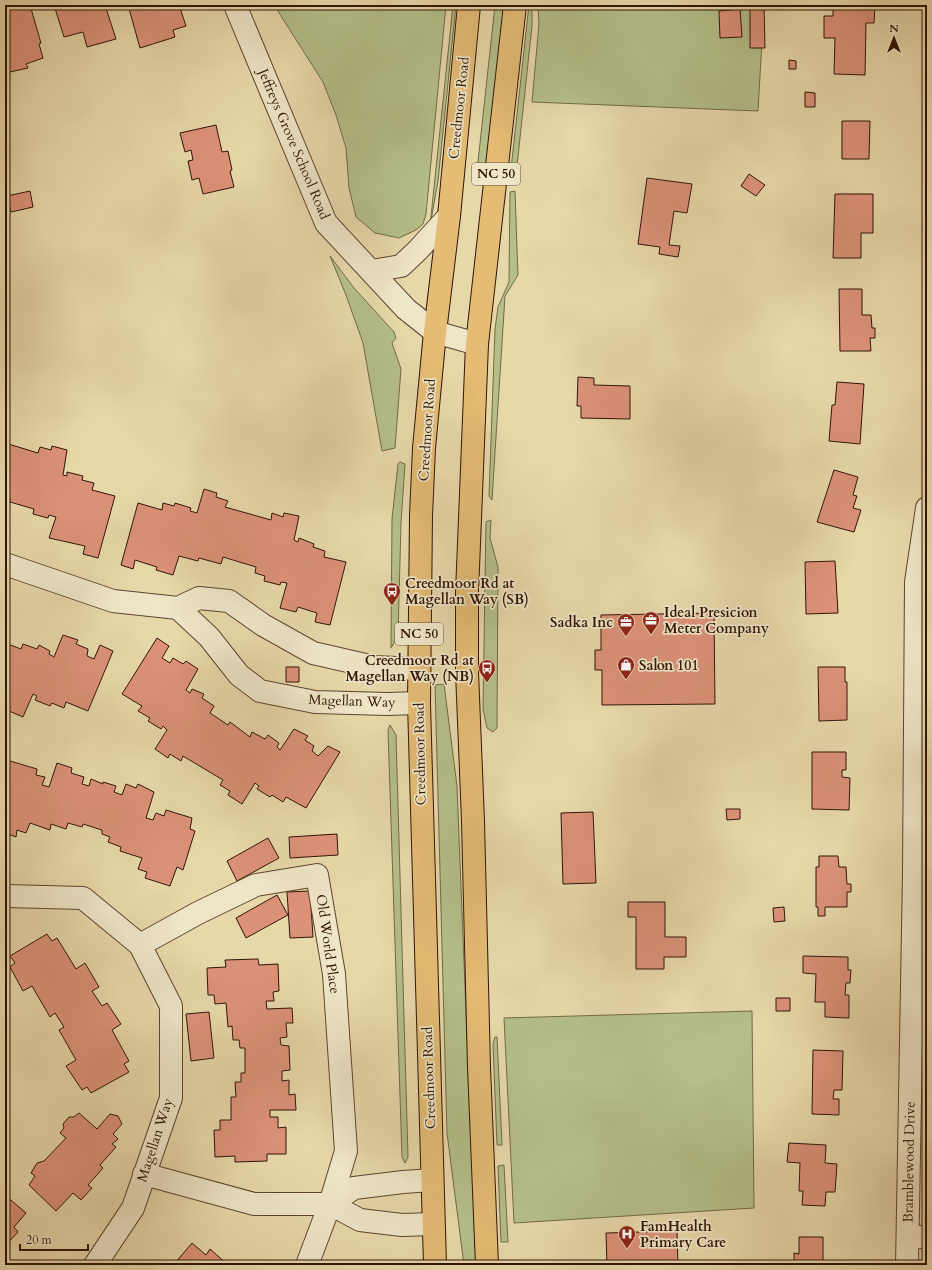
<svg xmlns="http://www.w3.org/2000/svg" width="932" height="1270" viewBox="0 0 932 1270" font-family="Cardo,serif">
<rect width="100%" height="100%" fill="#e7d8aa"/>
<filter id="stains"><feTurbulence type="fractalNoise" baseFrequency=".005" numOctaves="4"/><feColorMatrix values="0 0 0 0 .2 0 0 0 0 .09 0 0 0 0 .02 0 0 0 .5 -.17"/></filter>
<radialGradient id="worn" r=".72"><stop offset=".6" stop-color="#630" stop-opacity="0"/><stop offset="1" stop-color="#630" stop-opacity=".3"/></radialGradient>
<!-- green -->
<path fill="#b4bf8a" stroke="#726a47" d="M274 5H446L426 214 423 224 416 230 399 238 375 233 356 217 349 188 346 148 336 115 323 82Z
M453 5H456L438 181 430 226Z
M495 5H504L486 172 477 171Z
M529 5H532V26L516 175 511 169Z
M538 5H764L758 111 532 102 539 24Z
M515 191 518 275 505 296 492 500 489 496 495 329 498 307 509 282 510 192Z
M330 256 354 288 394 332 396 338 392 343 401 369 395 448 382 451 363 343 346 295Z
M400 462 405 464 401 523 398 636 391 648 392 519 398 464Z
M491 520 490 538 498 567 497 728 493 732 487 728 483 709 486 522Z
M444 684 457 786 476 1265H464L447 1133 435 685Z
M390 725 396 735 408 1157 405 1163 402 1157 388 730Z
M752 1011 754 1208 514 1223 504 1018Z
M495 1037H497L502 1145H497L493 1044Z
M504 1165 508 1242H501L498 1166Z"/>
<!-- building -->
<path fill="#dc9279" stroke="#311404" d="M5 5H30L41 43 39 44 43 58 26 64 28 68 10 72 5 55Z
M54 5H105L116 39 87 47 83 32 64 37Z
M128 5H179L186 26 173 30 175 37 140 48Z
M750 5H764L765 48H750Z
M833 5H875L874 23H866L865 75 834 74 835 38H824V16H833Z
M740 9 742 37 720 38 719 11Z
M789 60 796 61V69H789Z
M805 92 815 93V107H805Z
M842 121H870L869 159H842Z
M216 125 222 152 228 151 232 170 230 171 234 187 203 194 199 178 192 180 188 161 193 160 191 150 185 152 180 133Z
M749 174 765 185 756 196 741 186Z
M647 178 692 184 687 213 674 211 669 245 680 246 678 257 659 254 660 247 638 244Z
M30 191 33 207 11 212 7 196Z
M835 194H873V233H861V258H833Z
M839 289H862V315H871L872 328H875V338H870L871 351H840Z
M578 377 594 378V385L630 386V419L581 418V406H577Z
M837 382 864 384 860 444 829 441 832 405H835Z
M5 443 38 453 40 447 51 450 52 446 67 450 63 475 67 476V472L83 476 82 480 94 483 92 490 115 496 98 558 83 554 85 546 49 538 56 517 49 515 48 518 33 514 34 509 10 502V498L5 496Z
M834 470 858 477 853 495 857 496 853 508 861 510 854 532 817 522Z
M204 489 217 493 216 497 228 501 225 507 271 520 272 513 283 517 284 513 299 516 294 540 298 542 299 538 314 544 313 547 325 551 324 557 346 562 330 625 315 622 317 613 298 607 296 612 280 608 287 583 281 582 280 585 264 581 265 576 255 573 256 567 223 557 221 564 199 558 198 561 179 556 173 575 156 570 157 567 135 560 133 569 121 565 138 503 162 510 163 503 174 506 175 503 191 508 190 511 197 513Z
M835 561 838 613 806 614 805 562Z
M714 613 715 704 602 705V670H595V650H601V615Z
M63 635 78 640 76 644 88 649 87 656 94 659 100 645 113 651 88 711 66 702 64 708 52 703 50 706 35 700 37 696 33 694 23 717 9 711 10 706 5 704V643L21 649 23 644 37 649 39 645 50 651 49 654 54 657Z
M157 638 169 646 162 658 170 663 173 658 183 664 186 661 198 669 186 690 190 693 192 689 204 694 202 698 214 706 210 713 228 725 230 722 250 737 252 732 265 739 268 735 279 743 277 747 280 750 294 729 308 736 305 740 314 746 312 751 318 756 328 746 340 752 306 808 286 797 283 802 272 795 270 797 257 789 259 786 255 783 242 804 228 795 230 791 220 785 223 780 183 756 181 761 170 754 168 758 155 749 167 730 163 726 161 729 148 721 150 718 138 711 142 706 122 694Z
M286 667H299V682H286Z
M818 667H845V682H847V720L819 721Z
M812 752H846V770H842V777L850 778 849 810 812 809Z
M10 761 37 769 36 775 45 777 42 785 49 787 57 763 72 768 71 773 84 777 82 784 89 786 91 779 103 784V782L116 786 114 792 122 795 126 784 136 788 138 784 154 792 146 818 153 820 156 813 164 816 166 810 192 818 190 829 195 831 183 870 177 867 170 886 145 878 147 872 138 869 142 858 120 851 121 847 108 842 110 837 102 834V830L83 824 82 827 68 823 66 829 51 824 50 830 30 823 26 833 17 830 16 837 5 833V775H7Z
M726 809H740V819L727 820Z
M593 812 596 883 563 884 561 813Z
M337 834 338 855 290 858 289 837Z
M268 838 279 858 237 881 227 861Z
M819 856H838L839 867H846L847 884H851V892H847V907H825V916H818V907H816V867H819Z
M310 891 313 937 290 938 287 892Z
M277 895 288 915 246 938 236 918Z
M628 902H665V937H686V957H664V969H636V917H628Z
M784 907 785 921 774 922 773 908Z
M47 934 52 941 57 938 76 969 85 963 99 987 92 991 102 1006 107 1003 121 1024 112 1030 129 1061 124 1064 129 1072 91 1093 87 1087 82 1090 66 1066 76 1060 59 1030 64 1027 55 1013 50 1017 32 986 23 991 10 967 15 963 10 956Z
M803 956 848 957V970H851L850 983H846L845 995H849V1018L825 1017V1002H815L816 974 803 973Z
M258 959 259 965 278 964 279 991 273 992 274 1001H266L267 1009 292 1008 293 1023H286L287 1037 280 1038 281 1045 289 1046 290 1070 282 1071V1081L289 1080V1095L295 1094 296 1110H270V1117H278V1128L286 1127V1154H267V1161L235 1162V1156L215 1157 214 1130H220V1120H231V1097H236L235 1082H241V1073H245V1048H240L239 1040H233L232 1026 228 1027 226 1003 215 1004 214 995H208L207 968 226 967 225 960Z
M776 998H790V1011H776Z
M209 1012 214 1058 191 1061 186 1014Z
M813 1050 843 1051 842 1090H834L833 1099H839V1115L812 1114Z
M79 1113 97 1129 110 1114 118 1116 122 1124 113 1134 118 1139 112 1144 116 1147 100 1165 103 1168 88 1185 92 1188 81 1200 73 1193 56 1211 29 1185 35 1176 31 1173 37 1163 44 1161 66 1138 60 1133 64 1128 63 1124 69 1117H74Z
M789 1143 826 1145 825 1163 837 1164 835 1192H826L825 1206 802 1205 803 1191H799L800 1163 787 1162Z
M6 1196 26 1213 14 1227 18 1232 5 1246Z
M677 1231 678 1265H607L606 1233Z
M799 1237H823V1265H794V1253L799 1254Z
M192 1243 206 1255 210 1249 228 1265H177L175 1263Z"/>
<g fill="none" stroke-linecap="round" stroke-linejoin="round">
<!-- street casing -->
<g stroke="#5e452e" stroke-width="24">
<path id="street" d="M235 5 326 223 406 309 435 332 477 344
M371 271 401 266 418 250 449 216
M5 564 113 601 178 608 199 598 229 601 263 625 313 653 374 667 418 669
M178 608 209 637 239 675 260 691 315 702 387 704 419 703
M5 896 83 898 140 945 171 1006V1098L133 1208 95 1265
M140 945 198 913 256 885 317 875 334 974 346 1151 330 1204 307 1265
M144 1174 254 1204H330L360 1220 402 1225 433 1224
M330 1204 354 1188 403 1182 432 1180
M908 1237H927
M907 1265 914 874 916 582 927 508"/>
</g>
<!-- primary casing -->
<g stroke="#311404" stroke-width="24">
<path id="primary" d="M435 1265 419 703 421 516 424 448 435 332 449 216 469 5
M487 1265 479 1067 473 821 467 672V593L477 344 515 5"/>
</g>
<!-- street -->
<use href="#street" stroke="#efe6c8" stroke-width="22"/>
<!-- primary -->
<use href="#primary" stroke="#e4bc75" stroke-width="22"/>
</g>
<!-- icons -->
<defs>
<g id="bus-pin" transform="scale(0.9)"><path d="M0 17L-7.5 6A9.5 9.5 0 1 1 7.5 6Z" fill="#8f2418" stroke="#efe6c8"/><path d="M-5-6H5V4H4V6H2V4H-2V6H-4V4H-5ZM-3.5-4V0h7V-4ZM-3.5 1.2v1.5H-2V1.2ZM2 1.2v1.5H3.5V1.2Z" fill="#fff"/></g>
<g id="office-pin" transform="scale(0.9)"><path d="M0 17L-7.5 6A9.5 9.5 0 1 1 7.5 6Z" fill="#8f2418" stroke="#efe6c8"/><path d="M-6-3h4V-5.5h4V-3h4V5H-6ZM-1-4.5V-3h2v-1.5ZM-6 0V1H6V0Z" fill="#fff"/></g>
<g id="shop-pin" transform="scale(0.9)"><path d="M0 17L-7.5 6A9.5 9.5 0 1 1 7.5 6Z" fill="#8f2418" stroke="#efe6c8"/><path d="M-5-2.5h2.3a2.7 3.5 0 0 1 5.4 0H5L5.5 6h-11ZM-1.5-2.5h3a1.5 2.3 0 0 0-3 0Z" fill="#fff"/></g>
<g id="hospital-pin" transform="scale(0.9)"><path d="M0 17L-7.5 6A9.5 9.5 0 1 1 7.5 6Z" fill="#8f2418" stroke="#efe6c8"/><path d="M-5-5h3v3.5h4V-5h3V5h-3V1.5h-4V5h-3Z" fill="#fff"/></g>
</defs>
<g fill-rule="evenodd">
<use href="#bus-pin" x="392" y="591"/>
<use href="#office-pin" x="651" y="620"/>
<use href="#office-pin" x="626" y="622"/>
<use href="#shop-pin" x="626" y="665"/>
<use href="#bus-pin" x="487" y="668"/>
<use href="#hospital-pin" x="627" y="1234"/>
</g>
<g text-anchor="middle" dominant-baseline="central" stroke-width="3.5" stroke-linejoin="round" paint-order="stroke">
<!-- shield labels -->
<g fill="#efe6c8" stroke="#6a533f" stroke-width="1">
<rect x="472" y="163" width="48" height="22" rx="3"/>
<rect x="395" y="623" width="48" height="22" rx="3"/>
</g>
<g font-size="13" font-weight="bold" fill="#311404">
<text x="496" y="174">NC 50</text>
<text x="419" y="634">NC 50</text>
</g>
<!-- street labels -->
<g font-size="14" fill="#311404" stroke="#efe6c8">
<text transform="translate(459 108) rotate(-84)">Creedmoor Road</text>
<text transform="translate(294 144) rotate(67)">Jeffreys Grove School Road</text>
<text transform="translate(427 430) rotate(-86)">Creedmoor Road</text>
<text transform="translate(352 701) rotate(2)">Magellan Way</text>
<text transform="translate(420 754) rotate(-91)">Creedmoor Road</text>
<text transform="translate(328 944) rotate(82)">Old World Place</text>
<text transform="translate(429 1078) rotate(-92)">Creedmoor Road</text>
<text transform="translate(155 1140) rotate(-72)">Magellan Way</text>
<text transform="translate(909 1162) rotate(-89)">Bramblewood Drive</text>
</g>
<!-- poi labels -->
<g font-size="14" font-weight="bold" fill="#311404" stroke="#efe6c8" text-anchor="start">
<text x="405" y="583">Creedmoor Rd at<tspan x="405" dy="16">Magellan Way (SB)</tspan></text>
<text x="664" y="612">Ideal Presicion<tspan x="664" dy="16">Meter Company</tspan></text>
<text x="613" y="622" text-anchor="end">Sadka Inc</text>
<text x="474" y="660" text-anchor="end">Creedmoor Rd at<tspan x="474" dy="16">Magellan Way (NB)</tspan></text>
<text x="639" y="665">Salon 101</text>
<text x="640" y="1226">FamHealth<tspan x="640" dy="16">Primary Care</tspan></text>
</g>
</g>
<!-- margin -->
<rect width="932" height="1270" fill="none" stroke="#e7d8aa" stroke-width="20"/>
<rect x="6" y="6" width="920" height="1258" fill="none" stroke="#311404" stroke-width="2"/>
<rect x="10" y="10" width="912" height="1250" fill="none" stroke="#311404"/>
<!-- north arrow -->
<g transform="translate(894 38)" stroke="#efe6c8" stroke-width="3" paint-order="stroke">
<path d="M0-3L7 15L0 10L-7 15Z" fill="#311404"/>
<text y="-6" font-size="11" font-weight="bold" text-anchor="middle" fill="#311404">N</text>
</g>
<!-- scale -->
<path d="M20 1244v6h68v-6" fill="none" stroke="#311404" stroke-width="2"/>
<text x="26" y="1244" font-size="12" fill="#311404" stroke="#efe6c8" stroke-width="3" paint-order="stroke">20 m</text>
<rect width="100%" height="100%" filter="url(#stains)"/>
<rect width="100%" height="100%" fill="url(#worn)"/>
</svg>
